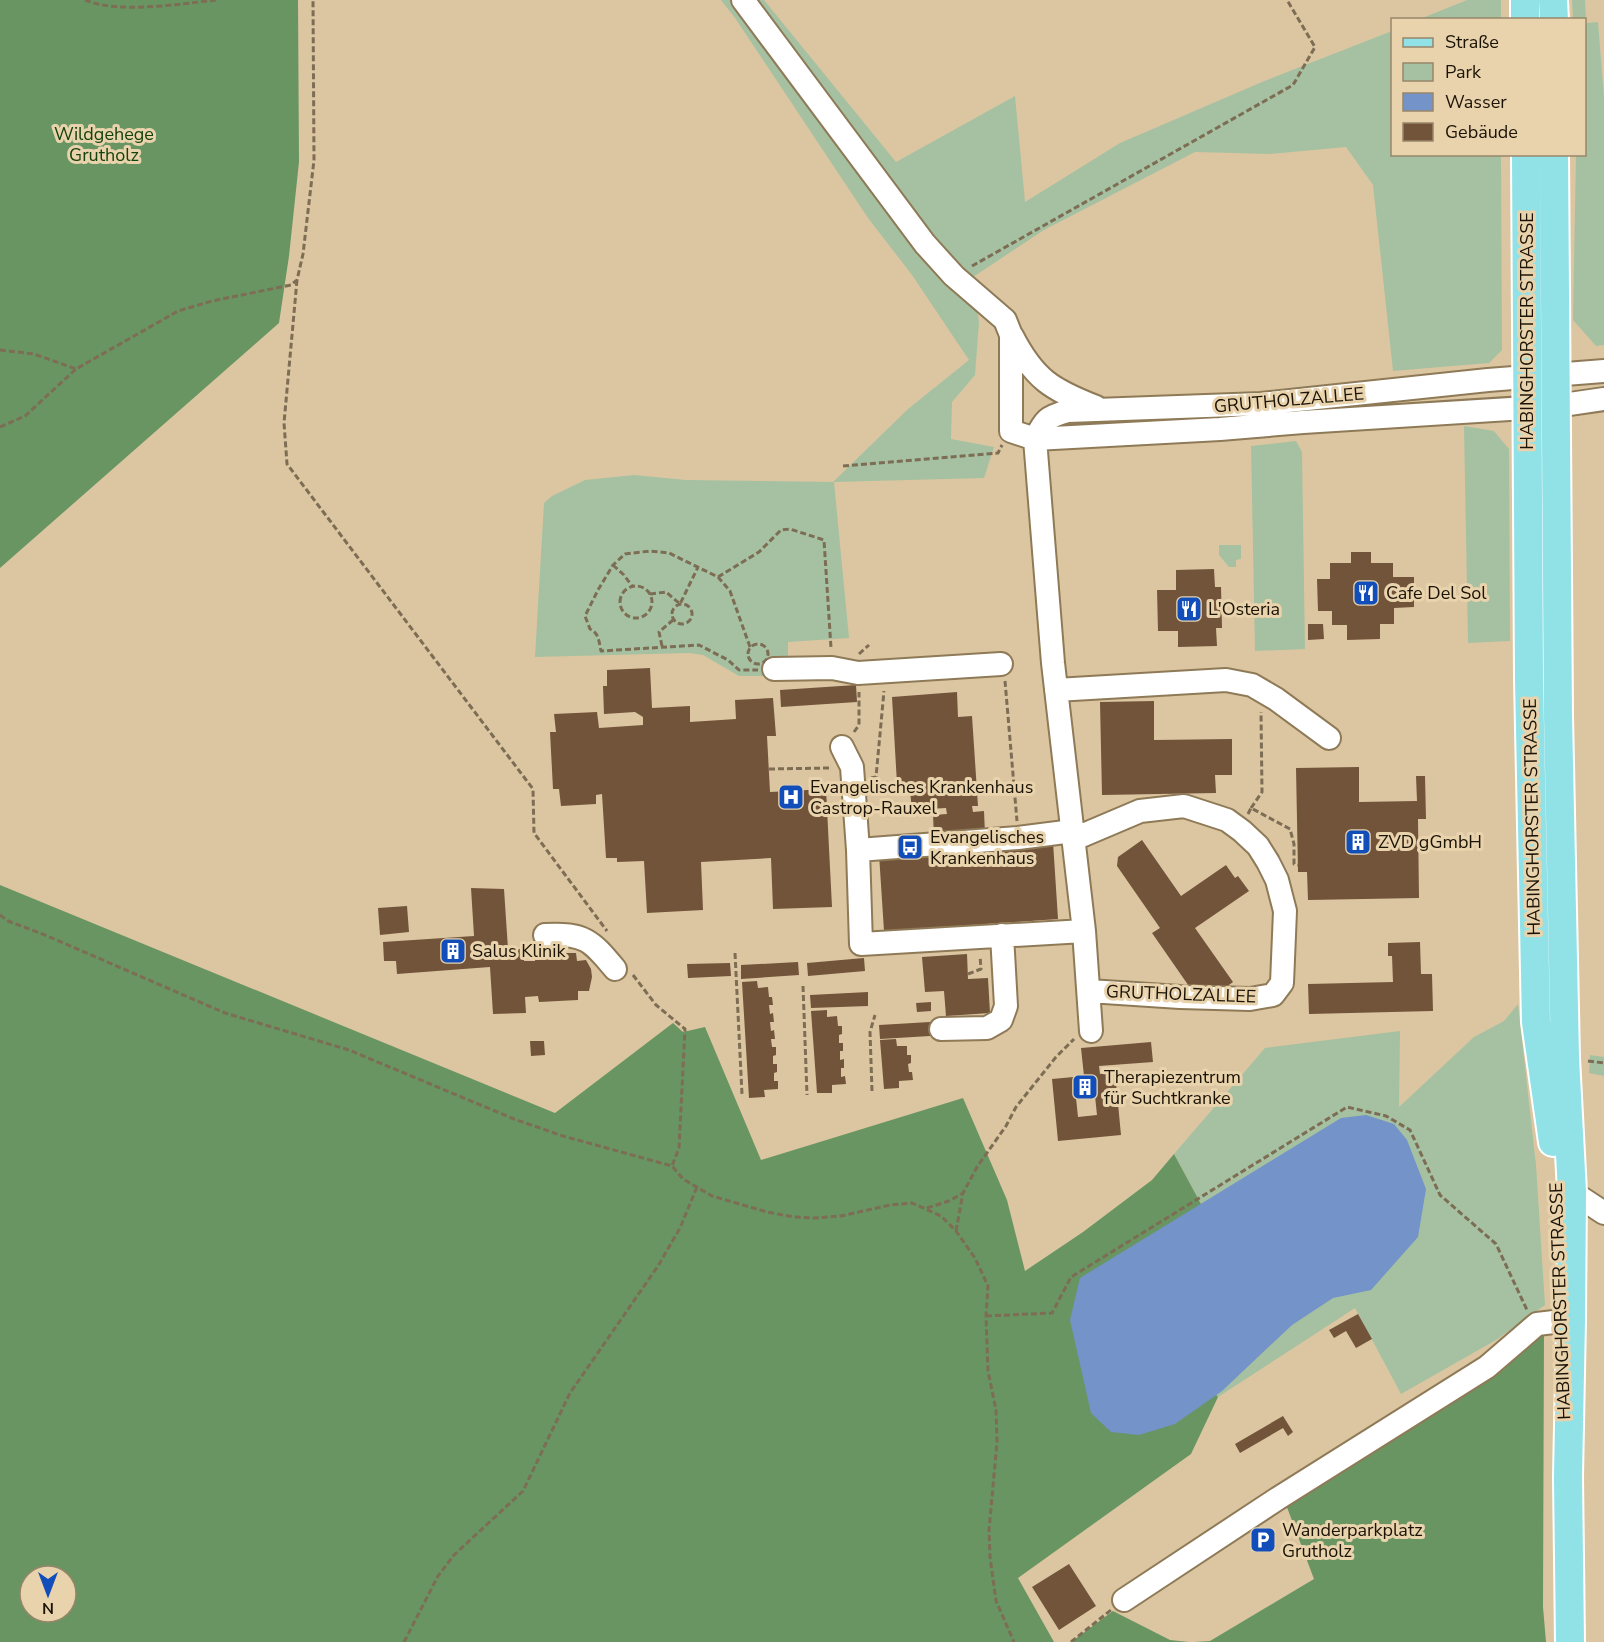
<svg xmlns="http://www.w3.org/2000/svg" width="1604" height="1642" viewBox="0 0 1604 1642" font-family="'Nunito Sans',sans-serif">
<rect width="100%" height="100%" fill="#dcc6a1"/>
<!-- green -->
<path fill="#a5c1a1" d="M721 0H764L896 162 1015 96 1025 202 1120 143 1262 82 1392 31V154L1501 155 1502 350 1489 363 1393 371 1373 185 1346 147 1270 154 1195 152 1044 230 973 277 979 322 975 375 952 402 951 439 994 447 984 478 834 482 849 638 788 642V663L771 676H739L703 655 689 653 535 657 544 503 552 496 585 480 634 475 686 480 833 482 908 409 969 360 912 275 868 218 735 18Z
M1467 0H1501V19H1420Z
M1572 0H1585L1586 23 1598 22 1604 97V345L1596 346 1573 320 1576 155 1584 154V20L1573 19Z
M1464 426 1494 431 1509 449 1510 641 1468 643Z
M1296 441 1302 452 1305 649 1255 651 1251 446Z
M1219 545H1241V559L1236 560V567H1229L1219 555Z
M1518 1004 1536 1165 1545 1305 1496 1340 1401 1394 1355 1308 1218 1397 1128 1287 1208 1217 1174 1154 1265 1048 1400 1031 1399 1107 1474 1037 1504 1021Z
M1590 1055 1604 1057V1076L1589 1073Z"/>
<!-- forest -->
<path fill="#699562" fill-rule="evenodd" d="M0 0H298L299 162 289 256 279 323 0 568Z
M0 885 555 1113 673 1023 683 1032 705 1027 761 1160 963 1098 1007 1200 1025 1271 1083 1232 1152 1180 1174 1154 1208 1217 1128 1287 1218 1397 1191 1454 1018 1578 1054 1642H0ZM30 1576H66V1612H30Z
M1544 1333 1543 1607 1546 1642H1194L1210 1641 1314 1579 1285 1502 1491 1366Z
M1113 1611 1170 1640 1189 1642H1071Z"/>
<!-- water -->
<path fill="#7393c9" d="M1366 1115 1394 1124 1407 1140 1426 1189 1418 1237 1371 1290 1333 1298 1292 1325 1222 1391 1175 1424 1139 1435 1111 1432 1091 1413 1070 1320 1080 1278 1341 1118Z"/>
<!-- building -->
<path fill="#72543a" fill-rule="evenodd" d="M1351 552H1371V563H1393V577H1414V607L1394 608V624H1380V639L1347 640V625H1332V611H1318L1317 579H1330V563H1351Z
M1214 569 1215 587H1221L1222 628H1216L1217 646 1178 647V631H1158L1157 590H1176V570Z
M1308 624H1323L1324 639 1308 640Z
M650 668 652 708 690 706V722L736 719 735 700 773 698 776 736H767L770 792 826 789 832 907 773 909 771 858 701 862 703 910 647 913 644 861 617 862V858H606L602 794 596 795V804L561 806 559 789H553L550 732H556L554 714 597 712 599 728 643 725V717L635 712 604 714 603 686H607V670Z
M856 685 857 702 781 707 780 690Z
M957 692 958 717 972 716 978 806H972L973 812 984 811 985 834 934 837 933 815 947 814 946 808 912 810 910 791 865 794V786L897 784 892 697Z
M1154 701V740L1232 739V775H1215L1216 793 1102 795 1100 702Z
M1359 767V802L1417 801 1416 776H1425L1426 819H1418L1419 898 1308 900 1307 872H1298L1296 768Z
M1142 840 1181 896 1226 865 1235 878 1238 876 1249 891 1195 928 1233 982 1218 993 1213 985 1205 991 1193 992 1152 933 1160 928 1117 866 1118 857Z
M1053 842 1058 919 884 931 879 854Z
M471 888 504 889 508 949H523L524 961H535L536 953H576L577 961 586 960 591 969 592 977 589 991H578V1000L539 1002 538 996 525 997 526 1013 493 1014 490 967 397 974 396 961H384L383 942 474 936Z
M407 906 409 932 380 935 378 908Z
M1420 942 1421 974H1432L1433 1011 1309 1014 1308 984 1393 982 1392 956H1388V943Z
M967 954 968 979 988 978 990 1013 946 1016 944 991 925 992 922 957Z
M864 958 865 971 808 976 807 963Z
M798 962 799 975 741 979V965Z
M730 963 731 976 688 978 687 964Z
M757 981 758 988 768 987 769 997H772L773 1005H769L770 1014 773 1013 774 1022H770L771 1031 774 1030 775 1039H771L772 1047H776V1055L773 1056V1064H777V1072L774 1073V1081H778V1089L764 1090 765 1097 749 1098 742 982Z
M868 992V1006L811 1008 810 995Z
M931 1002V1011L917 1012 916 1003Z
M827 1010V1017L837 1016 838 1026H842V1034L839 1035V1043H843V1051H840V1060L844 1059V1068H841V1077L845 1076 846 1084 832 1085V1093H817L811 1011Z
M930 1022V1036L880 1039 879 1025Z
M896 1039 897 1046H907V1055H911V1063L908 1064 909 1072H912L913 1080 899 1081V1088L884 1089 880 1040Z
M530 1041H544L545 1055 531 1056Z
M1151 1042 1153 1062 1099 1066 1100 1074 1115 1072 1121 1135 1058 1141 1052 1079 1084 1076 1081 1048ZM1095 1096 1097 1115 1078 1117 1076 1098Z
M1358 1314 1372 1339 1356 1348 1346 1331 1334 1338 1329 1330Z
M1283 1416 1293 1432 1288 1436 1283 1428 1240 1453 1235 1444Z
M1069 1564 1096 1606 1059 1630 1032 1587Z"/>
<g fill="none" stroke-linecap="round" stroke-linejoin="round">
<!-- minor casing -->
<g stroke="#8e7a57" stroke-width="26">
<path id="minor" d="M743 0 925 244 954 276 1005 320 1011 335V431L1035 439 1220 429 1303 422 1556 406 1604 399
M1012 336C1034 379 1052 390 1096 407
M774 669 832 668 858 673 1001 664
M1056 690 1226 680 1252 685 1276 699 1329 738
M842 747 852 767 858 850
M1073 831 1018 838 858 850 861 944 1084 931
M1074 839 1140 811 1184 806 1227 820 1242 831 1258 846 1268 862 1277 880 1285 911 1282 983 1273 995 1250 999 1180 997 1089 991
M545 935C584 933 591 940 615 969
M941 1029 987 1028 1001 1020 1006 1006 1002 935
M1091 1031 1084 931 1053 663 1035 439C1045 419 1047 417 1068 411L1261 404 1488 380 1604 371
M1572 1192 1604 1213
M1124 1600 1277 1499 1487 1367 1537 1324 1571 1320"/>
</g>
<!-- major casing -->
<g stroke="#fff" stroke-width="32">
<path id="major" d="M1525 0V20
M1553 0 1554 20
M1526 154 1529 679 1536 1022 1553 1142
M1554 154 1558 715 1565 1058 1572 1192 1571 1320 1568 1477 1570 1642"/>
</g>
<!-- path -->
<path stroke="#7c6d54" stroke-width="3" stroke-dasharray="6 3" stroke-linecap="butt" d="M85 0C118 14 180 4 216 0
M972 266 1293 85 1315 47 1287 0
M297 280 284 423 287 464 533 789 534 833 607 931
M0 350 34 354 76 369 178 311 212 301 291 285 297 280 303 254 314 160 313 0
M0 427 25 416 76 369
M843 466 998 453 1002 445
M613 565 624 575 632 586
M718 577 759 552 781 530 790 529 824 540 831 648
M620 602a16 16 0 1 1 32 0a16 16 0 1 1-32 0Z
M650 594 666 592 680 604 698 567
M672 614a10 10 0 1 1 20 0a10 10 0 1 1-20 0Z
M748 654a10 10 0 1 1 20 0a10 10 0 1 1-20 0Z
M662 646 659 632 673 620
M750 647 730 591 718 577 669 553 650 551 625 554 613 565 598 590 585 616 590 629C599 633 599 642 601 651L699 645 728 660 739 670H758
M859 654 869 645
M1005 681 1017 821
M854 732 859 725V692
M769 769 830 768
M871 778 876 777 884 691
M1251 808 1262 792 1261 712
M1248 814 1251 808 1290 829 1294 844V864L1298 865
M0 915 8 921 45 935 225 1013 349 1050 514 1119 563 1136 672 1166 683 1179 712 1196 767 1212 794 1217 814 1218 841 1216 890 1205 912 1203 941 1216 956 1231 975 1258 988 1286 986 1316 988 1371 996 1410 997 1442 989 1530 990 1557 996 1601 1014 1642
M735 953 742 1094
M968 974 981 969 980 956
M633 975 656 1005 685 1029 679 1148 672 1166
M803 986 807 1095
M1588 1061 1604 1063
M872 1091 870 1032 875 1015
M927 1208 949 1201 963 1193
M956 1231 963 1193 977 1167 1006 1126 1016 1107 1056 1057 1074 1039
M986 1316 1052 1313 1071 1277 1347 1107 1386 1116 1410 1130 1440 1195 1496 1244 1527 1310
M404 1642 438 1576 454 1555 523 1491 570 1393 658 1266 680 1228 697 1187
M1071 1642 1111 1610"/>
<!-- minor -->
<use href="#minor" stroke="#fff" stroke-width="22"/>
<!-- major -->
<use href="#major" stroke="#90e2e7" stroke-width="28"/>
</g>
<!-- icons -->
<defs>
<g id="restaurant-square" transform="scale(1.35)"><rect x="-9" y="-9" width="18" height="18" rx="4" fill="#124eb9" stroke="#e9d3ad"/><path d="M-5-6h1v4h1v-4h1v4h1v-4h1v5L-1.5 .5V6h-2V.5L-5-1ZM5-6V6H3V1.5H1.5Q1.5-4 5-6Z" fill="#fff"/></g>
<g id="hospital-square" transform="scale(1.35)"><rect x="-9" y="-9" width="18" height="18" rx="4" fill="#124eb9" stroke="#e9d3ad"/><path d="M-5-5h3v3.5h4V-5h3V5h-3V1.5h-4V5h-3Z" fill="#fff"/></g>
<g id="building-square" transform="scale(1.35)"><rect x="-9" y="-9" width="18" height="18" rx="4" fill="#124eb9" stroke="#e9d3ad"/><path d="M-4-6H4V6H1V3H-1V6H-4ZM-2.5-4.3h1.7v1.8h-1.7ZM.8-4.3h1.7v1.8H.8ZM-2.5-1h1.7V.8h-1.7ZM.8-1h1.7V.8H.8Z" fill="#fff"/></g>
<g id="bus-square" transform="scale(1.35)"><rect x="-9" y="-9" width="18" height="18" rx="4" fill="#124eb9" stroke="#e9d3ad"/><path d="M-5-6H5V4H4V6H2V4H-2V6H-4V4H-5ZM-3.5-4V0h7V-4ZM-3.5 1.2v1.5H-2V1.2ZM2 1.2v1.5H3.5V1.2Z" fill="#fff"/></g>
<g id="parking-square" transform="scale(1.35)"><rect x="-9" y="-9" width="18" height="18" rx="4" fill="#124eb9" stroke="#e9d3ad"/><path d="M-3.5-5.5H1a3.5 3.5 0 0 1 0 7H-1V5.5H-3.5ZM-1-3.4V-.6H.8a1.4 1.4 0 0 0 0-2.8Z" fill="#fff"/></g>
</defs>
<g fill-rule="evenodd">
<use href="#restaurant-square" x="1366" y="593"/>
<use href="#restaurant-square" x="1189" y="609"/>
<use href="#hospital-square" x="791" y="797"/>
<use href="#building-square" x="1358" y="842"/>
<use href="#bus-square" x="910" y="847"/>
<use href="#building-square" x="453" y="951"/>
<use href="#building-square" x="1085" y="1087"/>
<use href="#parking-square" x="1263" y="1540"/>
</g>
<g text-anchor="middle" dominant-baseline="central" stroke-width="6" stroke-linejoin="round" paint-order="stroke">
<!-- park labels -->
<g font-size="18" fill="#14420d" stroke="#e9d3ad">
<text x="104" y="134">Wildgehege<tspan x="104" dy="21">Grutholz</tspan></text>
</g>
<!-- street labels -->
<g font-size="18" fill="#1b1306" stroke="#e9d3ad">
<text transform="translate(1527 331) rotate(-90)">HABINGHORSTER STRASSE</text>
<text transform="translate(1289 400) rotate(-5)">GRUTHOLZALLEE</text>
<text transform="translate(1532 817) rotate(-91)">HABINGHORSTER STRASSE</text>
<text transform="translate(1181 994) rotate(2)">GRUTHOLZALLEE</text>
<text transform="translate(1560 1301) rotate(-92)">HABINGHORSTER STRASSE</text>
</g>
<!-- poi labels -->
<g font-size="18" fill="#1b1306" stroke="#e9d3ad" text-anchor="start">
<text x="1386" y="593">Cafe Del Sol</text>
<text x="1208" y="609">L'Osteria</text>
<text x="810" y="787">Evangelisches Krankenhaus<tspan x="810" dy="21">Castrop-Rauxel</tspan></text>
<text x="930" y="837">Evangelisches<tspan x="930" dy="21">Krankenhaus</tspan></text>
<text x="1378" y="842">ZVD gGmbH</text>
<text x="472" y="951">Salus Klinik</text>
<text x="1104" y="1077">Therapiezentrum<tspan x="1104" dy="21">für Suchtkranke</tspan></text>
<text x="1282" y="1530">Wanderparkplatz<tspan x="1282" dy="21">Grutholz</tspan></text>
</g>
</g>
<!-- legend -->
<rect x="1391" y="18" width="195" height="138" fill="#e9d3ad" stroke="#97866a" stroke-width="1.5"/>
<rect x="1403" y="38" width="30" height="9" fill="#90e2e7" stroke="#97866a" stroke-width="1.5"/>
<text x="1445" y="48" font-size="18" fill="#1b1306">Straße</text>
<rect x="1403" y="63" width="30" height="18" fill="#a5c1a1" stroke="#97866a" stroke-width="1.5"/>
<text x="1445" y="78" font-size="18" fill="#1b1306">Park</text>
<rect x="1403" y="93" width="30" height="18" fill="#7393c9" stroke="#97866a" stroke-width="1.5"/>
<text x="1445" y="108" font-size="18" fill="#1b1306">Wasser</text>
<rect x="1403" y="123" width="30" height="18" fill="#72543a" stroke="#97866a" stroke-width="1.5"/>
<text x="1445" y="138" font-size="18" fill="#1b1306">Gebäude</text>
<!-- north arrow -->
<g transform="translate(48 1594) rotate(180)"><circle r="28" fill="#e9d3ad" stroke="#97866a" stroke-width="1.5"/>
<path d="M0-4.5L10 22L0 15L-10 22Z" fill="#124eb9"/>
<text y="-9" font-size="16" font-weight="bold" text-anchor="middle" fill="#1b1306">N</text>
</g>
</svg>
